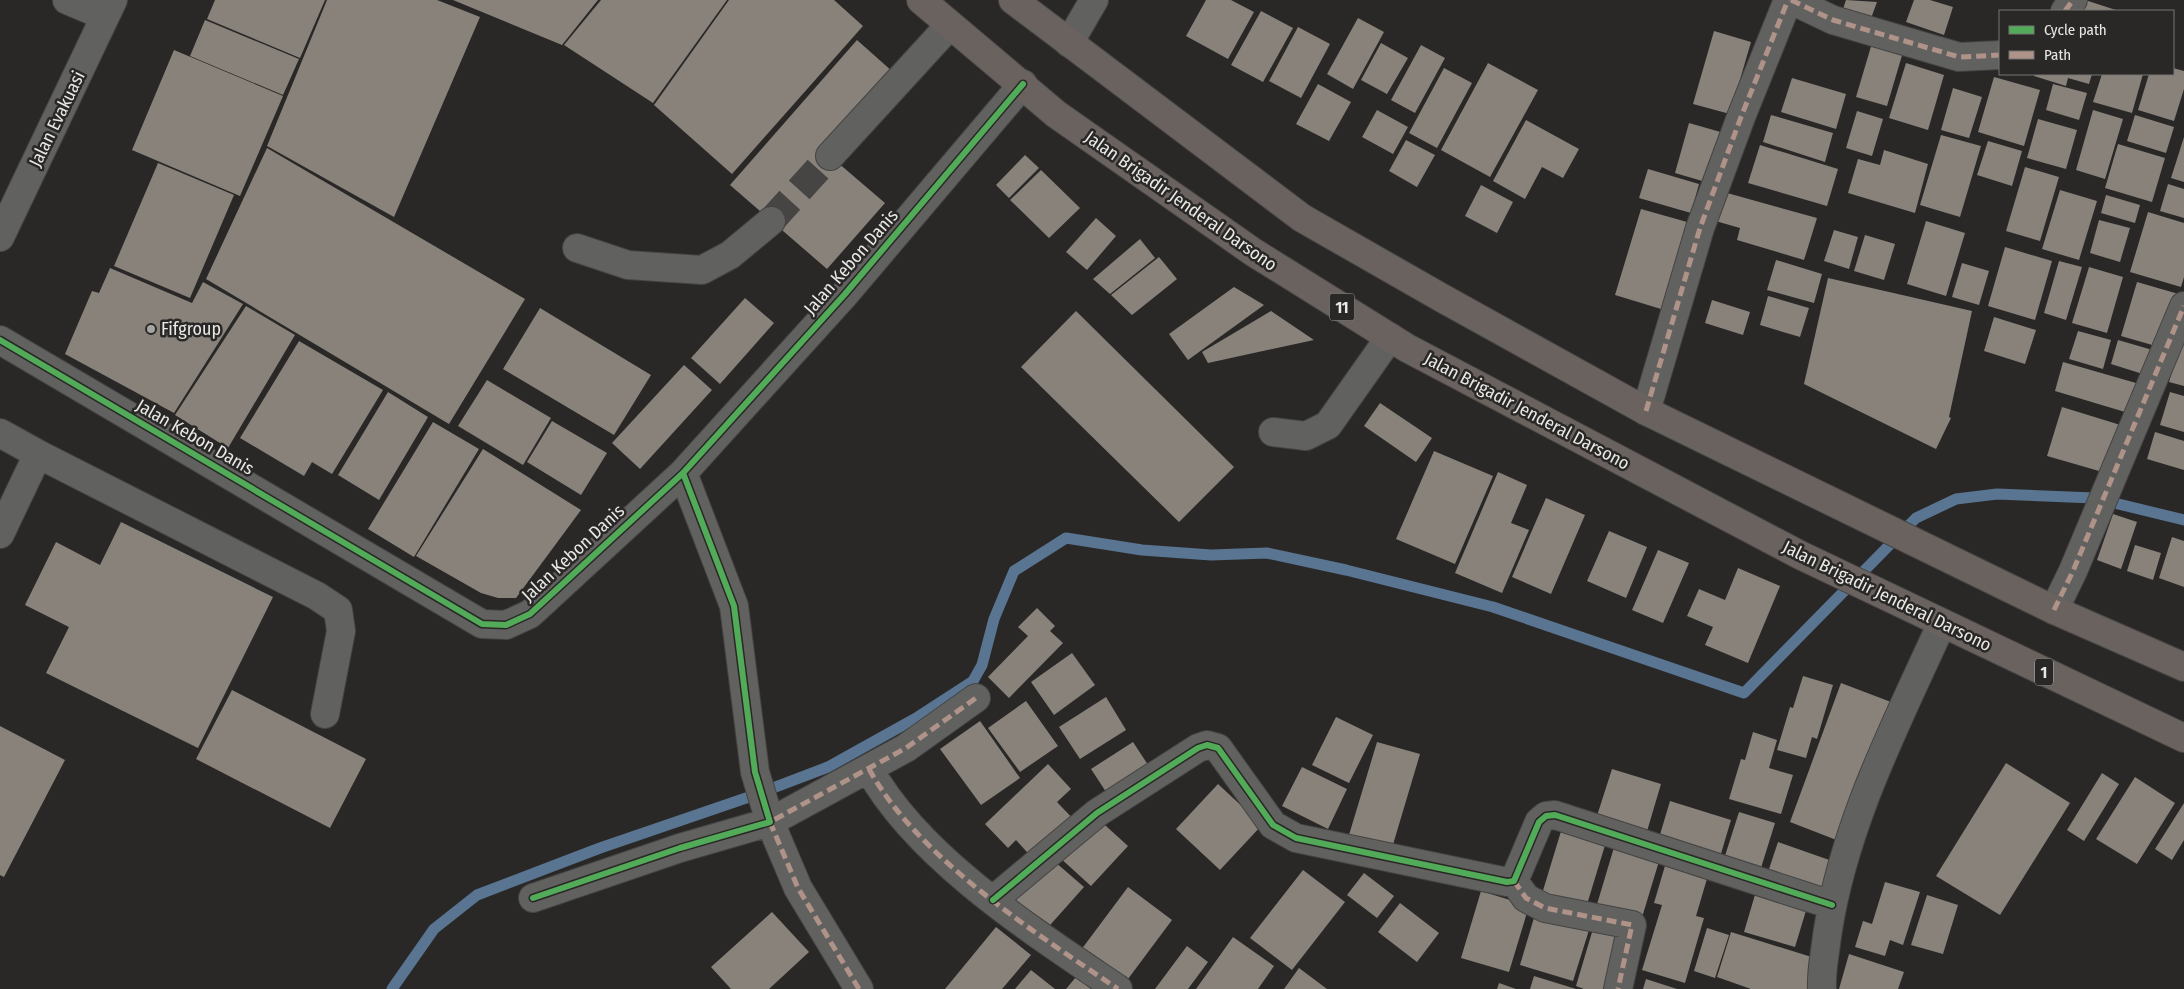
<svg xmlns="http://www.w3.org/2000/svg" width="2184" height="989" viewBox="0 0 2184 989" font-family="'Fira Sans Condensed',sans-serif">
<rect width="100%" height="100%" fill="#292827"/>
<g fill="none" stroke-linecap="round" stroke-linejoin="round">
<!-- stream -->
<path stroke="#597591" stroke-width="11" d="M392 989 434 929 477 895 600 848 749 797 828 767 916 718 973 681 982 665 994 619 1014 571 1066 538 1142 550 1211 555 1267 553 1346 570 1493 607 1744 693 1916 518 1956 499 1997 494 2094 498 2184 520"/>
</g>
<!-- building -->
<path fill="#88827b" d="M215 0H325L300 58 207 19Z
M327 0H437L480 17 394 217 267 146Z
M453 0H598L562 45Z
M601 0H727L653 103 564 45Z
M729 0H834L863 26 732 174 654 105Z
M1206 0H1231L1254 12 1228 59 1186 36Z
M1846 0 1877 2 1869 24 1841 15Z
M1914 0H1930L1953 7 1944 35 1906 22Z
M2085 0 2119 11H2082Z
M1261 11 1293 28 1263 82 1231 65Z
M1358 18 1384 32 1353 89 1327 74Z
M205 20 299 59 283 95 190 56Z
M1298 27 1330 44 1301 98 1269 81Z
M1714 31 1751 42 1730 114 1693 104Z
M857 40 893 72 830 156 885 203 827 269 730 185Z
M1381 43 1408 58 1387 94 1361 80Z
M1872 43 1903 52 1887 106 1856 97Z
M1421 45 1445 58 1415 113 1391 100Z
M174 50 283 96 240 196 132 150Z
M1488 63 1538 90 1490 177 1441 150Z
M1906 63 1944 75 1928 130 1889 118Z
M1444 68 1472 83 1437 148 1409 133Z
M2173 68 2184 71V89L2174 121 2138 110 2149 74H2173Z
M2035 74H2092L2089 84 2068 78 2066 86 2034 76Z
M2102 74H2143L2132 113 2093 102Z
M1994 77 2040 90 2024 146 1978 132Z
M1792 78 1846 94 1836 129 1781 112Z
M1318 84 1351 102 1329 141 1296 124Z
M2053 84 2087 93 2079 120 2046 110Z
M1953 88 1982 97 1969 138 1941 130Z
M1377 110 1408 127 1393 154 1362 137Z
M2093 110 2123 119 2105 179 2076 170Z
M1857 111 1883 119 1872 156 1846 148Z
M1771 115 1833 133 1825 162 1763 142Z
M2135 115 2174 127 2166 153 2127 141Z
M2038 119 2077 130 2066 169 2027 158Z
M1526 120 1579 149 1563 178 1542 167 1525 199 1493 181Z
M1689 123 1724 133 1709 183 1675 173Z
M1941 135 1981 146 1960 217 1920 205Z
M2184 137V182L2171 178Z
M1406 140 1435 155 1417 187 1389 171Z
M1988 141 2022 151 2012 186 1977 175Z
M2118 144 2165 158 2152 202 2105 188Z
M1760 145 1838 169 1827 206 1748 183Z
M267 148 525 299 449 424 206 279Z
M1884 150 1928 164 1915 213 1848 193 1858 159 1880 165Z
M1025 155 1039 168 1009 198 996 185Z
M158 163 234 195 190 298 114 266Z
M2025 167 2059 177 2040 241 2006 231Z
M1648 169 1699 184 1691 213 1639 198Z
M1041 170 1080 208 1049 238 1010 200Z
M2168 184 2184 189V218L2160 211Z
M1481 185 1513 202 1497 233 1465 216Z
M2060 190 2097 201 2079 260 2042 249Z
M1720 191 1817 218 1804 260 1737 240 1740 228 1712 220Z
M2106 195 2140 205 2135 223 2101 213Z
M1641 209 1687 222 1661 309 1615 295Z
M2148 212 2184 223V277L2181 287 2130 272Z
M1096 218 1116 236 1087 270 1066 252Z
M2099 220 2130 228 2120 262 2090 253Z
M1926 221 1965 233 1946 296 1907 284Z
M1834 230 1858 237 1849 269 1824 261Z
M1865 235 1895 244 1884 280 1854 271Z
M1140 239 1155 258 1110 294 1093 279Z
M2005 247 2052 261 2035 320 1988 306Z
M1159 257 1177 279 1132 315 1111 295Z
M1776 260 1822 274 1814 303 1767 290Z
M2059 261 2082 267 2066 320 2044 313Z
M1962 263 1989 271 1979 305 1952 297Z
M2089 267 2123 277 2107 333 2072 323Z
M110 268 192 303 203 282 243 304 174 413 65 354 92 291 99 293Z
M1828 278 1972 311 1949 417 1951 418 1936 449 1804 384Z
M2137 282 2182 295 2166 349 2121 336Z
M1234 287 1264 305 1188 360 1169 334Z
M1768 296 1809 308 1800 337 1760 325Z
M745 298 774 323 720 384 691 358Z
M1712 300 1750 312 1743 335 1705 323Z
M246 306 295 335 228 448 175 415Z
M540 308 651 375 614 435 503 369Z
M1076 311 1234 467 1179 522 1021 367Z
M1271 311 1314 340 1208 363 1202 352Z
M1994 317 2036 330 2025 364 1984 351Z
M2078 331 2111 340 2103 369 2069 359Z
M2182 337 2184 338V386L2169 382Z
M2118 340 2156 351 2149 376 2111 364Z
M299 341 383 390 332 474 312 462 304 476 240 438Z
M2063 362 2143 385 2135 415 2055 391Z
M684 365 712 390 640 469 612 443Z
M487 380 551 418 523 465 458 426Z
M388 392 428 417 379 500 338 475Z
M2170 392 2184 396V432L2160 425Z
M1380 403 1432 438 1416 462 1364 426Z
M2062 407 2127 427 2113 475 2047 456Z
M552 421 607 453 581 495 527 462Z
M433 422 479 449 414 557 368 529Z
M2155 432 2184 441V470L2147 459Z
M483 449 581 510 516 598H498L481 593 416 556Z
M1434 451 1493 476 1455 564 1396 539Z
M1498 472 1527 485 1511 523 1529 530 1502 593 1455 573Z
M1546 498 1585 515 1551 594 1512 577Z
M2113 514 2137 522 2121 569 2097 560Z
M121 522 273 597 198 748 46 673 69 627 25 605 56 542 100 565Z
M1609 531 1647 547 1626 598 1587 581Z
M2172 537 2184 541V587L2159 578Z
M2135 545 2161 553 2153 580 2127 571Z
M1658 550 1689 563 1663 623 1632 610Z
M1738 568 1780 586 1748 663 1705 645 1713 627 1687 616 1699 589 1725 600Z
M1037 608 1055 626 1050 631 1063 643 1009 698 988 677 1028 636 1018 627Z
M1072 653 1095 685 1054 715 1031 682Z
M1803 676 1833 685 1817 739 1812 737 1806 758 1777 750 1790 707 1793 708Z
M1841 683 1891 702 1839 841 1790 822Z
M232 690 366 759 330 828 196 759Z
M1106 697 1126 730 1080 759 1059 727Z
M1026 701 1058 746 1020 772 988 728Z
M1336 717 1373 735 1349 783 1312 765Z
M980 721 1020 778 981 805 940 749Z
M0 726 65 760 4 877 0 875Z
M1753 732 1777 740 1769 768 1793 775 1781 814 1729 799 1741 759 1745 760Z
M1133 742 1154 774 1112 801 1091 769Z
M1377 742 1420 754 1392 848 1349 835Z
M2006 763 2070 803 2000 915 1936 876Z
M1048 764 1071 789 1057 802 1077 823 1036 862 1016 840 1008 848 985 824Z
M1302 767 1347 789 1328 829 1282 806Z
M1612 769 1661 784 1645 838 1595 822Z
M2102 773 2119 784 2084 841 2067 830Z
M2135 777 2175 803 2137 864 2096 839Z
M1218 784 1262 825 1220 870 1176 829Z
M1670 801 1731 820 1720 857 1659 838Z
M2184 803V840L2172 860 2155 849Z
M1739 812 1775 823 1760 871 1724 859Z
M1095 816 1128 846 1091 886 1058 856Z
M1562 828 1606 842 1585 911 1541 897Z
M1778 842 1835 862 1825 894 1767 875Z
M1615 844 1660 858 1640 924 1595 911Z
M1047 855 1084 887 1043 933 1006 902Z
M1667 859 1709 872 1696 916 1704 918 1685 983 1642 970 1662 905 1654 903Z
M1303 870 1345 902 1292 970 1250 938Z
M1364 873 1394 896 1377 918 1347 895Z
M1885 882 1920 892 1903 945 1890 940 1885 956 1855 947 1863 921 1872 924Z
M1128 887 1172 920 1122 987 1078 954Z
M1757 888 1808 904 1795 947 1744 932Z
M1481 891 1529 906 1509 972 1461 958Z
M1927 895 1958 905 1943 954 1911 945Z
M1400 903 1439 933 1417 962 1378 932Z
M1536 911 1590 927 1573 981 1520 965Z
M772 912 809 952 769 989H731L711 967Z
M1595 922 1629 932 1611 989H1584L1576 986Z
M996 927 1031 955 1002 989H945Z
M1707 928 1729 935 1715 978 1694 971Z
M1731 932 1818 959 1808 989H1751L1717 977Z
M1233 937 1274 966 1258 989H1196Z
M1187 946 1208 962 1188 989H1155Z
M1849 954 1904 972 1898 989H1839Z
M1299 968 1327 989H1284Z
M1031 970 1055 989H1015Z
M1534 976 1576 989H1530Z
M1076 977 1091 989H1066Z
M1646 979 1677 989H1643Z
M1499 983 1516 989H1497Z"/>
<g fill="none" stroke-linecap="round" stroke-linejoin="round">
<!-- minor-tunnel -->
<path stroke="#464544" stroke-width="28" stroke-dasharray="28 14" stroke-linecap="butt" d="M771 221 830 156"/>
<!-- minor casing -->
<g stroke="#454443" stroke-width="30">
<path id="minor" d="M67 0 105 16
M1791 0 1833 20 1959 57 2000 55
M2065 11 2073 0
M1069 43 1094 0
M830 156 950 25
M0 237 113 0
M577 248 628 265 702 270 730 255 771 221
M0 340 482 624 506 625 530 614 683 473 845 294 1023 84
M1646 411 1700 228 1741 117 1788 0
M1273 432 1306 436 1328 425 1390 337
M0 433 38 454 0 534
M38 454 317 596 338 610 341 631 325 714
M2054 610 2073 571 2184 306
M869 769C918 858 1034 932 1118 989
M1514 881 1526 898 1545 908 1632 925 1618 989
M533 898 680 848 770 822 755 772 734 606 683 473
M993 900 1097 813 1198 748 1207 745 1218 748 1273 825 1296 838 1507 882 1514 881 1539 822 1546 816 1555 815 1832 905
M859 989 798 888 770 822 906 748 976 698
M1822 989C1821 971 1825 954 1827 936 1843 826 1896 724 1942 623"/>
</g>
<!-- highway casing -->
<g stroke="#454443" stroke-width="30">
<path id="highway" d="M921 0 1056 114 1253 252 1407 348 1800 555 2184 738
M1013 0 1302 218 1442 298 1646 411 2054 610 2184 667"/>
</g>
<!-- minor -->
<use href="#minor" stroke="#616160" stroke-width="28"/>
<!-- highway -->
<use href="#highway" stroke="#6a625e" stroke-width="28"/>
<!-- quiet -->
<path stroke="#af9288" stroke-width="5" stroke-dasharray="10 5" stroke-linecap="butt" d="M1791 0 1833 20 1959 57 2000 55
M2065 11 2073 0
M1646 411 1700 228 1741 117 1788 0
M2054 610 2073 571 2184 306
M869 769C918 858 1034 932 1118 989
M1514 881 1526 898 1545 908 1632 925 1618 989
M859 989 798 888 770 822 906 748 976 698"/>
<!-- cycleway casing -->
<g stroke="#2a2826" stroke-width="9">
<path id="cycleway" d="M0 340 482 624 506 625 530 614 683 473 845 294 1023 84
M533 898 680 848 770 822 755 772 734 606 683 473
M993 900 1097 813 1198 748 1207 745 1218 748 1273 825 1296 838 1507 882 1514 881 1539 822 1546 816 1555 815 1832 905"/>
</g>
<!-- cycleway -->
<use href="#cycleway" stroke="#51ab58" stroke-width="6"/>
</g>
<!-- markers -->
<circle fill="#a5a5a3" stroke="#2a2826" stroke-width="2" cx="151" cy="329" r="5"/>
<g text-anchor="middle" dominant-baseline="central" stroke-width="5" stroke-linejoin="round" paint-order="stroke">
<!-- shield labels -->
<g fill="#2a2826" stroke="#afaeac" stroke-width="1">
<rect x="1329.5" y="293.5" width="25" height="27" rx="4"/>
<rect x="2035" y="658.5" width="18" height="27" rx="4"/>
</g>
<g font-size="16" font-weight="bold" fill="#e8e8e6">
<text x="1342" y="307">11</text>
<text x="2044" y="672">1</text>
</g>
<!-- street labels -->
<g font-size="18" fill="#e8e8e6" stroke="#2a2826">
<text transform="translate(57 119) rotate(-64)">Jalan Evakuasi</text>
<text transform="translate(1181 201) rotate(35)">Jalan Brigadir Jenderal Darsono</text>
<text transform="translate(851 262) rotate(-49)">Jalan Kebon Danis</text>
<text transform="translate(1527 411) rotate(28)">Jalan Brigadir Jenderal Darsono</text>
<text transform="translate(195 437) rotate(30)">Jalan Kebon Danis</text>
<text transform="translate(573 553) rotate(-43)">Jalan Kebon Danis</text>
<text transform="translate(1887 596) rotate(26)">Jalan Brigadir Jenderal Darsono</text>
</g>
<!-- poi labels -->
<g font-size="18" fill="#e8e8e6" stroke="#2a2826" text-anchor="start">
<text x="161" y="329">Fifgroup</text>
</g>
</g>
<!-- legend -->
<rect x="1999" y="10" width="175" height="65" fill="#2a2826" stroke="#767573"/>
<rect x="2009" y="26" width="25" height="8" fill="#51ab58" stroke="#767573"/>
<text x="2044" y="35" font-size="15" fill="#e8e8e6">Cycle path</text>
<rect x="2009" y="51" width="25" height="8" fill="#af9288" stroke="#767573"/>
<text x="2044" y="60" font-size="15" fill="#e8e8e6">Path</text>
</svg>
